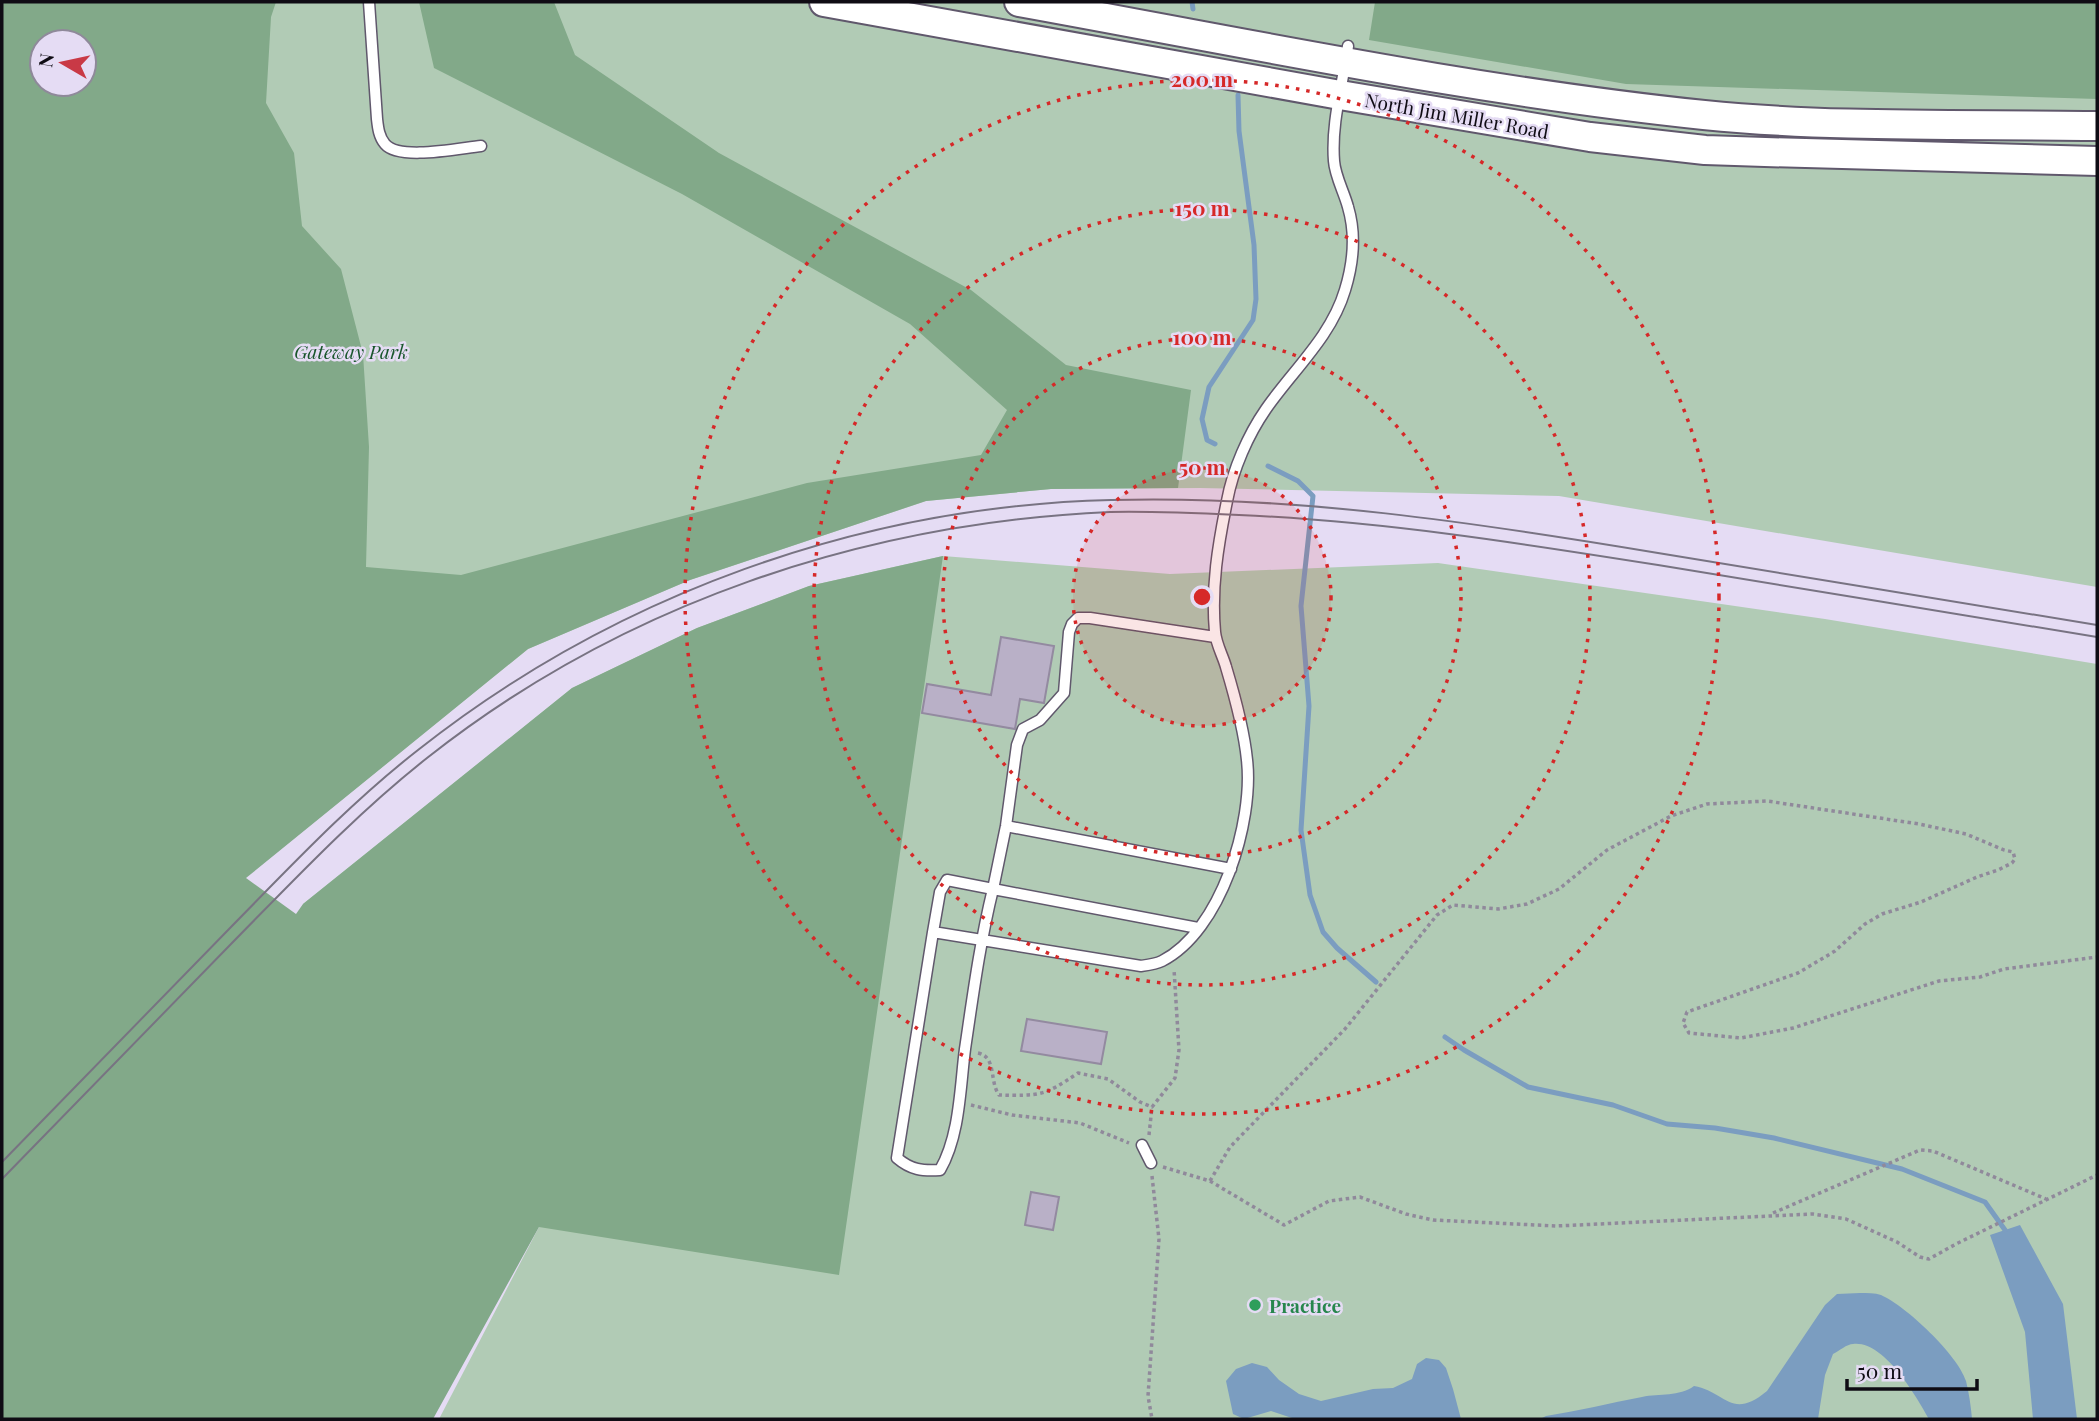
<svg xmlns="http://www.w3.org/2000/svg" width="2099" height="1421" viewBox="0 0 2099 1421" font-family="'Playfair Display',serif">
<rect width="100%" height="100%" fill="#e5dcf4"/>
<!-- green -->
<path fill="#b1cbb5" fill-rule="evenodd" d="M2 2H2097V587L1559 496 1200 488 1051 489 926 501 690 580 528 649 245 878ZM42 42H84V84H42Z
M943 556 1170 574 1438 563 1825 619 2097 664V1419H439L539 1227 303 904 572 688 697 628 809 586Z"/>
<!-- forest -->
<path fill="#82a989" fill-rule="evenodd" d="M2 2H276L271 17 266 103 294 153 302 226 341 269 363 354 369 447 366 567 461 575 807 483 981 455 1007 410 910 324 682 194 434 68 419 2H554L575 55 719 153 971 290 1066 365 1191 390 1178 488 1051 489 926 501 690 580 528 649 246 878 296 914 303 904 572 688 697 628 809 586 943 556 839 1275 539 1227 433 1419H2ZM42 42H84V84H42Z
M1375 2H2097V99L1626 84 1369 40Z"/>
<!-- water -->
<path fill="#7b9dc0" d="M2020 1225 2063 1304 2077 1419H2033L2025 1332 1990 1235Z
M1860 1293C1867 1293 1875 1293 1881 1295 1906 1306 1958 1355 1966 1381 1969 1393 1971 1407 1972 1419H1929C1916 1396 1884 1340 1853 1344 1847 1344 1839 1351 1833 1354L1825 1375 1818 1419H1540L1546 1416C1578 1411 1610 1403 1642 1397 1660 1393 1679 1397 1694 1386 1725 1391 1731 1421 1767 1391L1825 1305 1837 1294Z
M1426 1358 1439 1360 1446 1368 1453 1389 1461 1419H1295L1271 1411 1244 1419 1233 1414 1226 1381 1236 1369 1252 1363 1267 1367 1279 1380 1299 1394 1321 1401 1373 1389 1393 1388 1412 1379 1417 1364Z"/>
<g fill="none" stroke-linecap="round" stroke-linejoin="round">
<!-- stream -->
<path stroke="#7b9dc0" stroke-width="5" d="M1192 2 1193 9
M1215 444 1207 440 1202 419 1209 387 1253 320 1256 299 1254 245 1239 131 1238 95
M1268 466 1298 481 1313 496 1301 606 1309 706 1301 830 1310 895 1323 932 1337 948 1376 982
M1445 1037 1464 1050 1528 1087 1613 1105 1667 1124 1715 1128 1774 1138 1902 1169 1985 1202 2005 1230"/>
</g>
<!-- building -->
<path fill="#b9b0c7" stroke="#938aa0" stroke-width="2" d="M1001 637 1054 646 1044 703 1020 699 1015 729 922 713 927 684 991 695Z
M1027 1019 1107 1032 1101 1064 1021 1051Z
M1031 1192 1059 1197 1053 1230 1025 1225Z"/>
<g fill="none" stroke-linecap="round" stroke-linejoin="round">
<!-- service casing -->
<g stroke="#60586c" stroke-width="13">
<path id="service" d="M369 2 377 119C378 128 379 137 385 144 399 161 460 148 481 146
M1006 826 1231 869
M1198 928 993 889C980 942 973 995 965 1049 960 1088 960 1135 940 1170 922 1171 911 1170 897 1158L933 932 1141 966C1148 965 1156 964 1162 961 1221 931 1254 822 1247 760 1244 729 1235 697 1226 667 1223 656 1216 644 1215 632 1211 587 1218 545 1227 501 1233 469 1248 435 1266 409 1293 370 1331 337 1345 290 1353 264 1356 234 1348 207 1344 192 1335 176 1334 161 1331 122 1343 84 1348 46
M933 932 940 892 947 880 993 889 1006 826 1017 745 1023 729 1040 720 1064 693 1069 632 1072 624 1078 618H1090L1215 637
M1142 1145 1151 1163"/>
</g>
<!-- secondary casing -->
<g stroke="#60586c" stroke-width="32">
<path id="secondary" d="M824 2 1340 95 1590 137 1705 150 1765 152 2097 161
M1019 2C1246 43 1474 91 1704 115 1834 128 1966 124 2097 126"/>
</g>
<!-- path -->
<path stroke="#90899b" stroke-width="3.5" stroke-dasharray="3.5 3.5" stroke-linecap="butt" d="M978 1053C997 1057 989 1081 999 1095 1040 1096 1044 1096 1078 1073L1108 1079 1140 1102 1152 1107 1175 1078 1179 1050 1174 969
M971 1105 1012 1115 1080 1123 1129 1143
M1149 1135 1152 1107
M1163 1167 1210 1181 1284 1225 1329 1201 1360 1197 1406 1214 1433 1220 1556 1226 1813 1214 1846 1219 1897 1242 1920 1257 1929 1259 1956 1244 2097 1175
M1152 1176 1159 1239 1148 1396 1152 1419
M1210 1181 1230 1147 1345 1029 1437 915 1453 905 1498 909 1527 904 1559 889 1607 850 1671 816 1707 804 1767 801 1919 824 1966 834 2004 850 2013 852 2015 859 2012 863 1998 870 1977 877 1921 902 1882 914 1865 924 1835 951 1798 973 1687 1012 1683 1023 1689 1033 1741 1038 1793 1028 1939 981 1980 977 2004 969 2097 957
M1773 1213 1920 1150 1933 1151 2046 1199"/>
<!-- service -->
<use href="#service" stroke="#fff" stroke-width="10"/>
<!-- secondary -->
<use href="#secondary" stroke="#fff" stroke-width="28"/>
<!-- tram -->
<path stroke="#787382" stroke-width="2" d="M2 1162C78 1084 155 1006 231 927 291 866 350 803 418 750 614 595 861 506 1111 500 1294 495 1478 523 1658 553 1804 577 1951 601 2097 625
M2 1179C78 1100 155 1022 231 944 294 880 356 814 427 758 622 604 863 523 1110 512 1153 511 1196 513 1239 515 1380 521 1519 543 1658 565 1804 589 1951 613 2097 637"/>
</g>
<!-- distance rings -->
<circle cx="1202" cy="597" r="129" fill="#d62828" fill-opacity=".12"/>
<g fill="none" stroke="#d62828" stroke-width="3.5" stroke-dasharray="3.5 7">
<circle cx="1202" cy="597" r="129"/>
<circle cx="1202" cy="597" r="259"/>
<circle cx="1202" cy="597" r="388"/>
<circle cx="1202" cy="597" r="517"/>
</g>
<!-- markers -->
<circle fill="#2e9e5b" stroke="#e5dcf4" stroke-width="2.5" cx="1255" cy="1305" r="7"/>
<g text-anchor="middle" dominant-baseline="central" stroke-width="5" stroke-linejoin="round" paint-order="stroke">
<!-- street labels -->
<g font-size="19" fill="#0f0c14" stroke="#e5dcf4">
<text transform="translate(1457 115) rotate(10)">North Jim Miller Road</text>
</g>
<!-- park labels -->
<g font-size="19" font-style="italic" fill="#19562c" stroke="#e5dcf4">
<text x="351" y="351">Gateway Park</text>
</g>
<!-- leisure labels -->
<g font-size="19" font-weight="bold" fill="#27864d" stroke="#e5dcf4" text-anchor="start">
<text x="1269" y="1305">Practice</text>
</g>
</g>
<circle cx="1202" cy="597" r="10" fill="#d62828" stroke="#e5dcf4" stroke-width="3.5"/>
<g font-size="21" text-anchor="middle" font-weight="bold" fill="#d62828" stroke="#e5dcf4" stroke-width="5" stroke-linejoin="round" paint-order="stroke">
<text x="1202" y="87">200 m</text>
<text x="1202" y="216">150 m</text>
<text x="1202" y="345">100 m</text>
<text x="1202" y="475">50 m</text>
</g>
<!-- border -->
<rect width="2099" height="1421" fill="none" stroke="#0f0c14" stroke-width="7"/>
<!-- north arrow -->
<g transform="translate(63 63) rotate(279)"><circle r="33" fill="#e5dcf4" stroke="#8f899a" stroke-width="2"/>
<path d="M0-5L12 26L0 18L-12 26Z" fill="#c93946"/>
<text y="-10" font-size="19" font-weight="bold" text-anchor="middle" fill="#0f0c14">N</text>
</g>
<!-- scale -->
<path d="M1847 1379v10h130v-10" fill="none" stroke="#0f0c14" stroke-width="3.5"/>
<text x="1857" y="1379" font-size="21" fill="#0f0c14" stroke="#e5dcf4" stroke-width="5" paint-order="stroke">50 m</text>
</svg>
